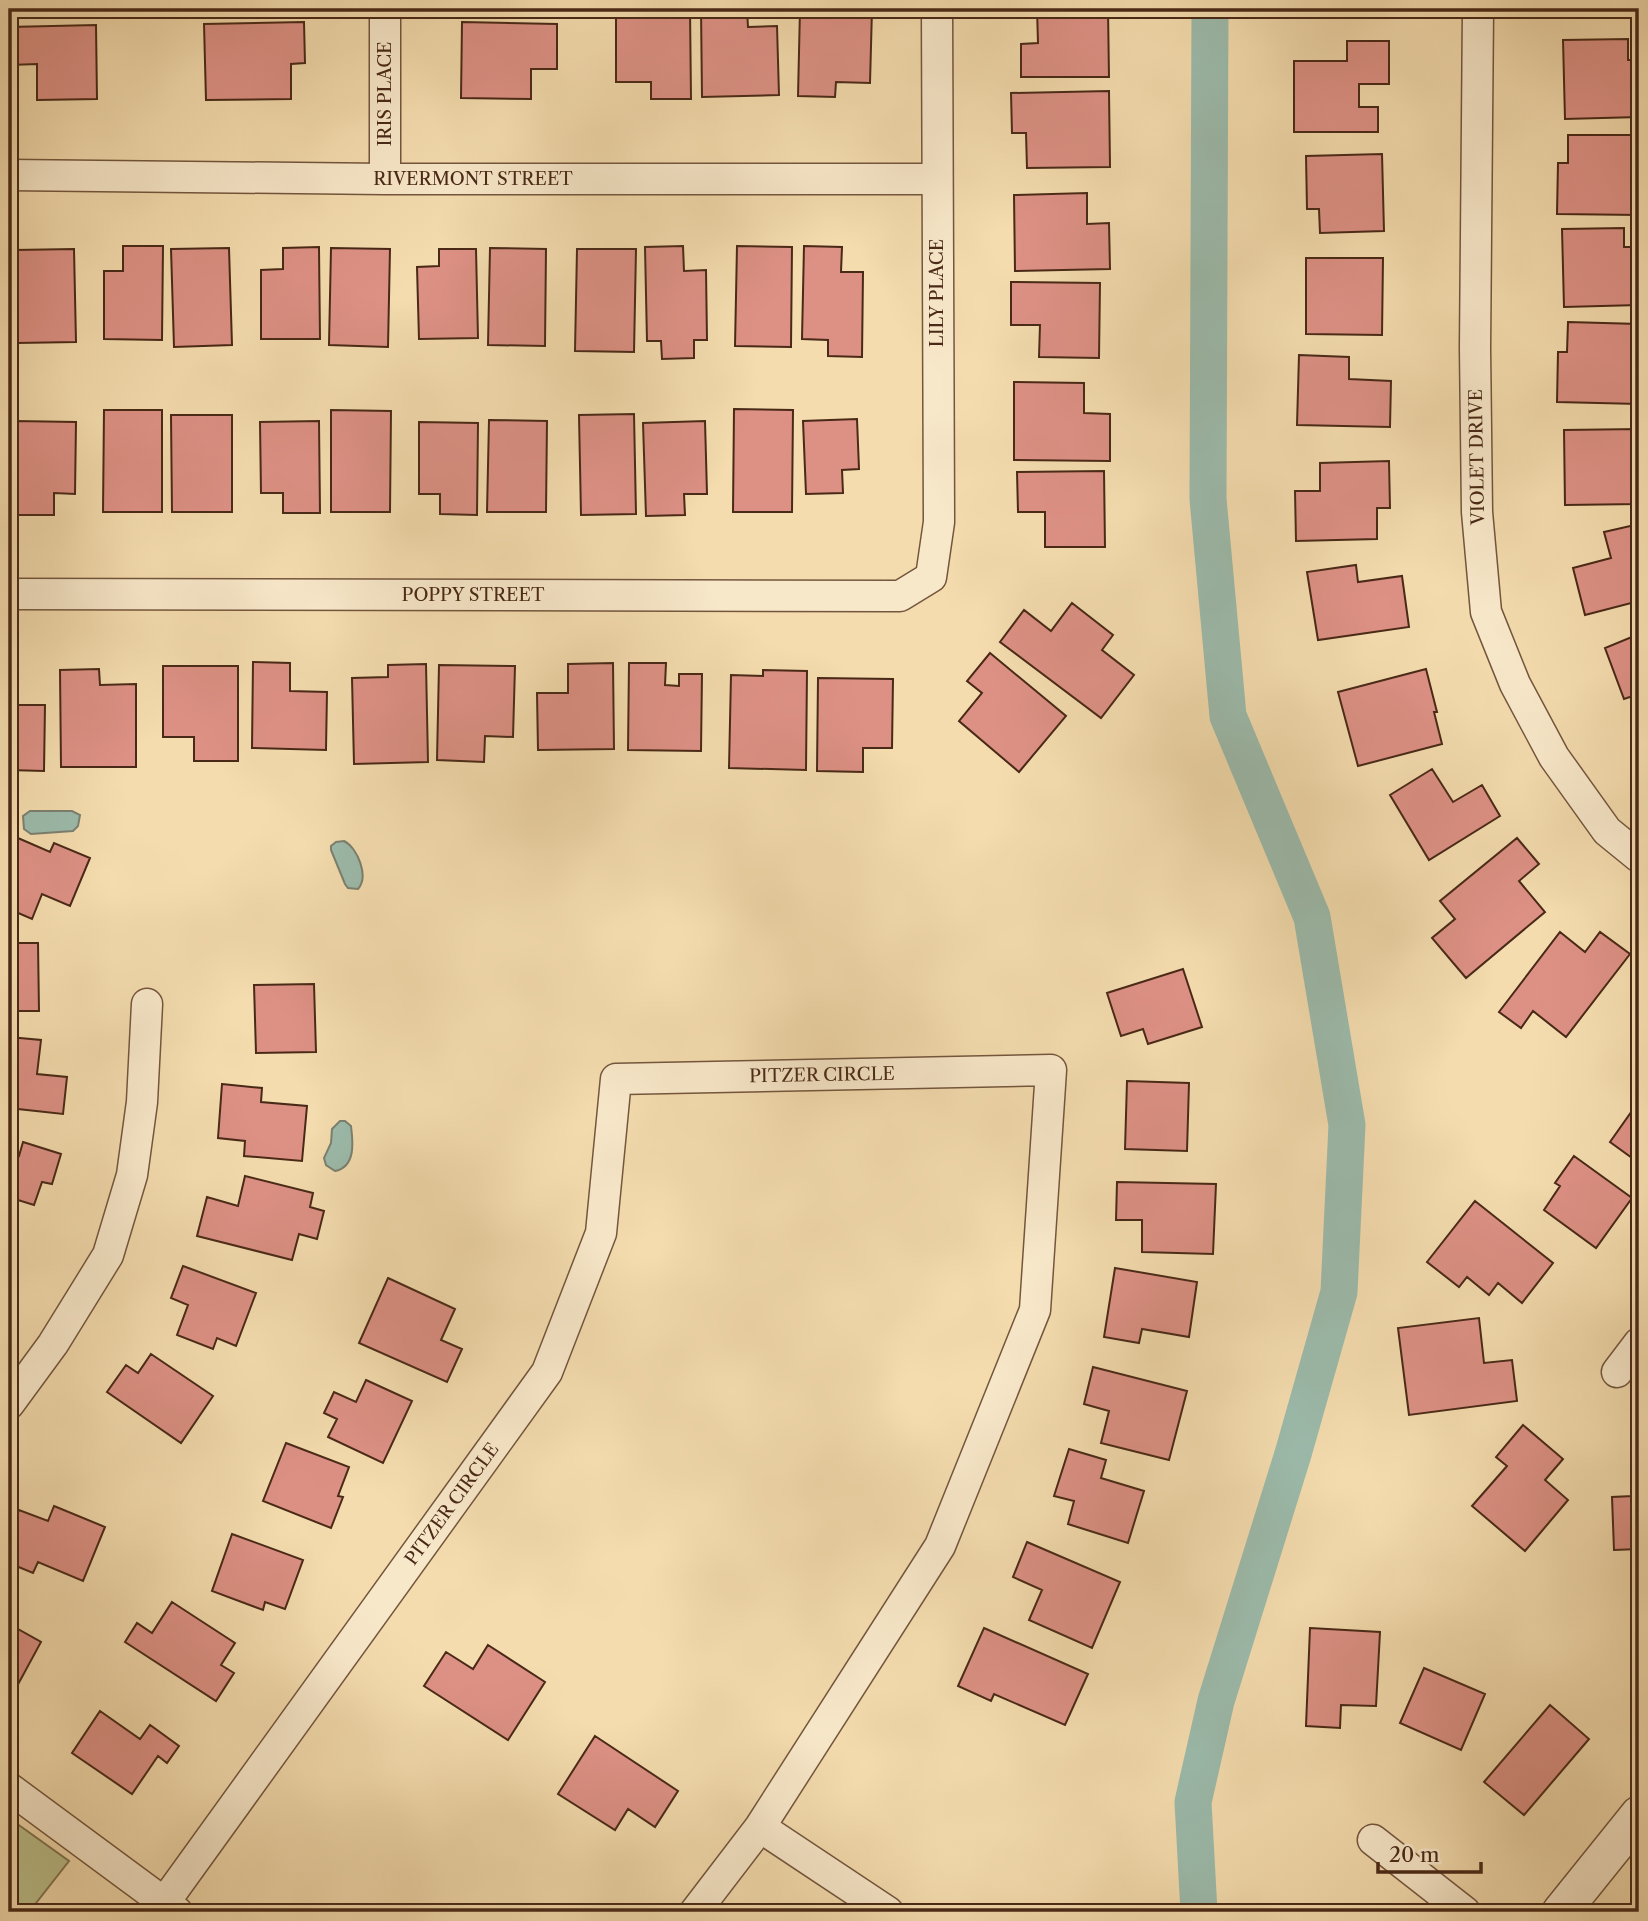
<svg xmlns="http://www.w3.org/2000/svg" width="1648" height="1921" viewBox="0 0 1648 1921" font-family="'Libre Caslon Text',serif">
<rect width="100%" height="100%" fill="#f4dcae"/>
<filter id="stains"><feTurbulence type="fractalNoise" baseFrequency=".00286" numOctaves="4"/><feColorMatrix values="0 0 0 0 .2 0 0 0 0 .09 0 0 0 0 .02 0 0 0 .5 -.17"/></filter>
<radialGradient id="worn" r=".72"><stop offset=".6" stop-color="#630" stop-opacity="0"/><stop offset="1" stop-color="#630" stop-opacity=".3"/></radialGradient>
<!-- green -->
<path fill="#bbc08b" stroke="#827451" stroke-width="2" d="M9 1818 69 1861 29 1912H9Z"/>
<!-- water -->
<path fill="#9cbbac" stroke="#7b8170" stroke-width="2" d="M30 811H72L80 815 78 826 73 831 31 834 24 829 23 816Z
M344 841C358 848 369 877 358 889L348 888 345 884 331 850V846L336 842Z
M340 1121H345L351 1126C353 1142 356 1167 335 1171L326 1165 324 1158 331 1143 332 1129Z"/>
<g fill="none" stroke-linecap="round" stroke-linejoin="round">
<!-- canal -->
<path stroke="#9cbbac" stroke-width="37" d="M1199 1912 1193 1802 1216 1701 1293 1454 1339 1292 1347 1125 1312 917 1228 716 1208 499 1210 9"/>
</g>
<!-- building -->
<path fill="#dd9185" stroke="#492917" stroke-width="2" d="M616 9H690L691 99H651V82H616Z
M701 9H747L748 27 777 26 779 95 702 97Z
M800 9H872L870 83 836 82 835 97 798 96Z
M1037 9H1108L1109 77H1021V44L1038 43Z
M1313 9H1398V15L1313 16Z
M304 22 305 63 291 64V99L206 100 204 24Z
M462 22 557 24V69H531V99L461 98Z
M96 25 97 99 37 100V64L10 65 9 27Z
M1628 39V60H1639V117L1565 119 1563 40Z
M1347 41H1389V84H1359V107H1378V132H1294V61H1347Z
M1109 91 1110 167 1027 168 1026 133H1012L1011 93Z
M1568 135H1639V215L1557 214 1558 163H1568Z
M1382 154 1384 231 1320 233 1319 209H1307L1306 156Z
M1087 193V224L1109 223 1110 269 1015 271 1014 195Z
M1624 228V247H1639V305L1564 307 1562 229Z
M123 246H163L162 340 104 339V271H123Z
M683 246 684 271 706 270 707 340H694V358L662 359 661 341H647L645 247Z
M737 246 792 247 791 347 735 346Z
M804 246 842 247 841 272H863L862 357 828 356V340L802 339Z
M319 247 320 339H261V270L283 269V248Z
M229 248 232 345 174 347 171 249Z
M331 248 390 249 388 347 329 345Z
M490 248 546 249 545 346 488 345Z
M74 249 76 342 17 343 15 250Z
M439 249H476L478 338 419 339 417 267 439 266Z
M577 249H636L634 352 575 351Z
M1306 258H1383L1382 335 1306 334Z
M1011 282 1100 283 1099 358 1039 357 1040 325H1011Z
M1568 322 1639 324V404L1557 402 1558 352H1567Z
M1299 355 1349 357V379L1391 381 1390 427 1297 425Z
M1014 382 1084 383V413L1110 414V461L1014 460Z
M734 409 793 410 792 512H733Z
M104 410H162V512H103Z
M331 410 391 411 390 512H331Z
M634 414 636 514 581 515 579 415Z
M171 415H232V512H172Z
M857 419 859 469 842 470 843 493 806 494 803 421Z
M489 420 547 421 546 512H487Z
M15 421 76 422 75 494 54 493V515H15Z
M319 421 320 513H283V493H261L260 422Z
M705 421 707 494H684L685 515 646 516 643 423Z
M419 422 478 423 477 515 440 514V494H419Z
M1639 429V504L1565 505 1564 430Z
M1389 461 1390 508H1377V539L1296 541 1295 491H1320V463Z
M1104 471 1105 547H1045V512H1018L1017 472Z
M1639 524V601L1585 615 1573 568 1611 558 1604 532Z
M1356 565 1358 582 1402 576 1409 627 1318 640 1307 572Z
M1072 603 1113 635 1102 650 1134 675 1101 718 1000 642 1024 610 1051 631Z
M1639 634V694L1624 699 1605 648Z
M990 653 1066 716 1019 772 959 721 982 693 967 681Z
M253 662 290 663V691L327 692 326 750 252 748Z
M613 663 614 749 538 750 537 693H568V664Z
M629 663H666L665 685 679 686V674H702L701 751 628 750Z
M426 664 428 762 354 764 352 678 388 677V665Z
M439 665 515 666 513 737 485 736 484 762 437 760Z
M163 666H238V761H194V737H163Z
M99 669 100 685 136 684V767H61L60 670Z
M1426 669 1437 712H1434L1442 744 1358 766 1338 692Z
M763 670 807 671 806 770 729 768 731 675 763 676Z
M818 678 893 679 892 748H863V772L817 771Z
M9 705H45L44 771 9 770Z
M1432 769 1453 802 1482 785 1500 816 1429 860 1390 795Z
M11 835 50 852 54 843 90 858 70 906 42 894 32 919 9 909V841Z
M1517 838 1539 864 1519 881 1545 912 1466 978 1432 938 1455 919 1440 901Z
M1560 932 1585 952 1600 932 1630 954 1566 1037 1533 1011 1521 1028 1499 1012Z
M9 943H38L39 1011H9Z
M1183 969 1202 1027 1148 1044 1143 1029 1121 1036 1107 993Z
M314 984 316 1052 256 1053 254 985Z
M9 1037 41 1040 37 1074 67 1077 63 1114 9 1108Z
M1127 1081 1189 1083 1187 1151 1125 1149Z
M222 1084 262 1088 261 1102 307 1106 302 1161 244 1156 245 1141 218 1138Z
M1639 1101V1163L1610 1142Z
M23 1142 61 1154 52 1184 42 1182 34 1205 18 1200 14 1214 9 1212V1153L19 1156Z
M1574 1156 1632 1198 1596 1248 1544 1210 1560 1186 1555 1183Z
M245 1176 313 1193 310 1207 324 1211 317 1239 299 1234 292 1260 197 1236 207 1197 238 1206Z
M1117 1182 1216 1184 1213 1254 1142 1252V1220H1116Z
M1475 1201 1553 1263 1522 1303 1498 1283 1489 1295 1467 1277 1459 1287 1427 1262Z
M183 1266 256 1293 236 1346 217 1338 213 1349 177 1335 188 1305 171 1298Z
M1115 1268 1197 1282 1189 1337 1142 1329 1139 1343 1104 1337Z
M388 1278 455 1309 441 1340 462 1349 447 1382 359 1343Z
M1479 1318 1484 1363 1512 1360 1517 1401 1409 1415 1398 1328Z
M151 1354 213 1396 181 1443 107 1392 126 1365 138 1373Z
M1093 1367 1187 1391 1169 1460 1101 1443 1109 1411 1084 1404Z
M366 1380 412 1401 383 1463 328 1437 337 1419 324 1413 334 1392 356 1402Z
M1523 1425 1563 1459 1545 1480 1568 1500 1525 1551 1472 1506 1507 1466 1496 1457Z
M286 1443 349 1467 338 1496 343 1497 331 1528 263 1501Z
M1069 1449 1106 1460 1101 1478 1144 1491 1128 1543 1068 1524 1074 1501 1054 1496Z
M1632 1468H1639V1549L1614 1550 1612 1497 1633 1496Z
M54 1506 105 1527 83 1581 38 1562 33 1573 9 1563V1535L19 1510 48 1521Z
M232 1534 303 1560 285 1609 265 1602 263 1610 212 1591Z
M1027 1542 1120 1582 1092 1648 1029 1620 1042 1590 1013 1577Z
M172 1602 235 1643 221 1665 234 1673 216 1701 125 1642 137 1623 152 1633Z
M9 1624 41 1642 9 1701Z
M984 1628 1088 1674 1065 1725 994 1694 991 1701 958 1686Z
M1310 1628 1380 1632 1376 1706 1341 1705 1340 1728 1306 1726Z
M488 1645 545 1682 508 1740 424 1686 446 1652 473 1669Z
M1424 1668 1485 1694 1461 1750 1400 1723Z
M1550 1705 1589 1739 1524 1815 1484 1782Z
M100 1711 140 1739 150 1725 179 1746 167 1763 158 1756 132 1794 72 1753Z
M595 1736 678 1791 655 1827 628 1809 615 1830 558 1794Z"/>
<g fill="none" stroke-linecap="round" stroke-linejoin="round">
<!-- minor casing -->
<g stroke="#74563d" stroke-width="33">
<path id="minor" d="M385 9V179
M1478 9 1475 348 1477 512 1486 612 1515 684 1554 757 1607 831 1639 857
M9 175 385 179H936
M9 594 900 596 931 577 939 522 937 9
M1617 1372 1639 1343
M9 1404 53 1344 108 1255 132 1175 142 1102 147 1004
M9 1788 177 1912
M760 1827 888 1912
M1373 1840 1465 1912
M164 1903 547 1372 601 1233 616 1079 1051 1070 1035 1310 940 1546 760 1827 695 1912"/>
</g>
<!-- tertiary casing -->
<g stroke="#74563d" stroke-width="40">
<path id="tertiary" d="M1561 1912 1639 1815"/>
</g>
<!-- minor -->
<use href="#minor" stroke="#f8e8ca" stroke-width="30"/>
<!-- tertiary -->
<use href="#tertiary" stroke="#f8e8ca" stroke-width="37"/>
</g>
<g text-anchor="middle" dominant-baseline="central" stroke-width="6" stroke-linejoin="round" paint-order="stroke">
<!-- street labels -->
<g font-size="18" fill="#492917" stroke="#f8e8ca">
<text transform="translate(385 94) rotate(-90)">IRIS PLACE</text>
<text x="473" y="179">RIVERMONT STREET</text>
<text transform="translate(937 293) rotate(-90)">LILY PLACE</text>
<text transform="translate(1477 457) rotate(-91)">VIOLET DRIVE</text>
<text x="473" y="595">POPPY STREET</text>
<text transform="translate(822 1075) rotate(-1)">PITZER CIRCLE</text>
<text transform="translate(452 1504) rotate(-54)">PITZER CIRCLE</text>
</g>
</g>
<!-- margin -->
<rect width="1648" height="1921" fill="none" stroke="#f4dcae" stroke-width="35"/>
<rect x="10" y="10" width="1627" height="1900" fill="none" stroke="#492917" stroke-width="3.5"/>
<rect x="18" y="18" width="1613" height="1886" fill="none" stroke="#492917" stroke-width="2"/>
<!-- scale -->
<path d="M1378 1862v10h103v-10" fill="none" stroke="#492917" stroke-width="3.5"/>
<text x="1389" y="1862" font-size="21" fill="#492917" stroke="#f8e8ca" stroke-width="5" paint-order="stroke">20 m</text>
<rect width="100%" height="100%" filter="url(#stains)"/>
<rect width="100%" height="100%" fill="url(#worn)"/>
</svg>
